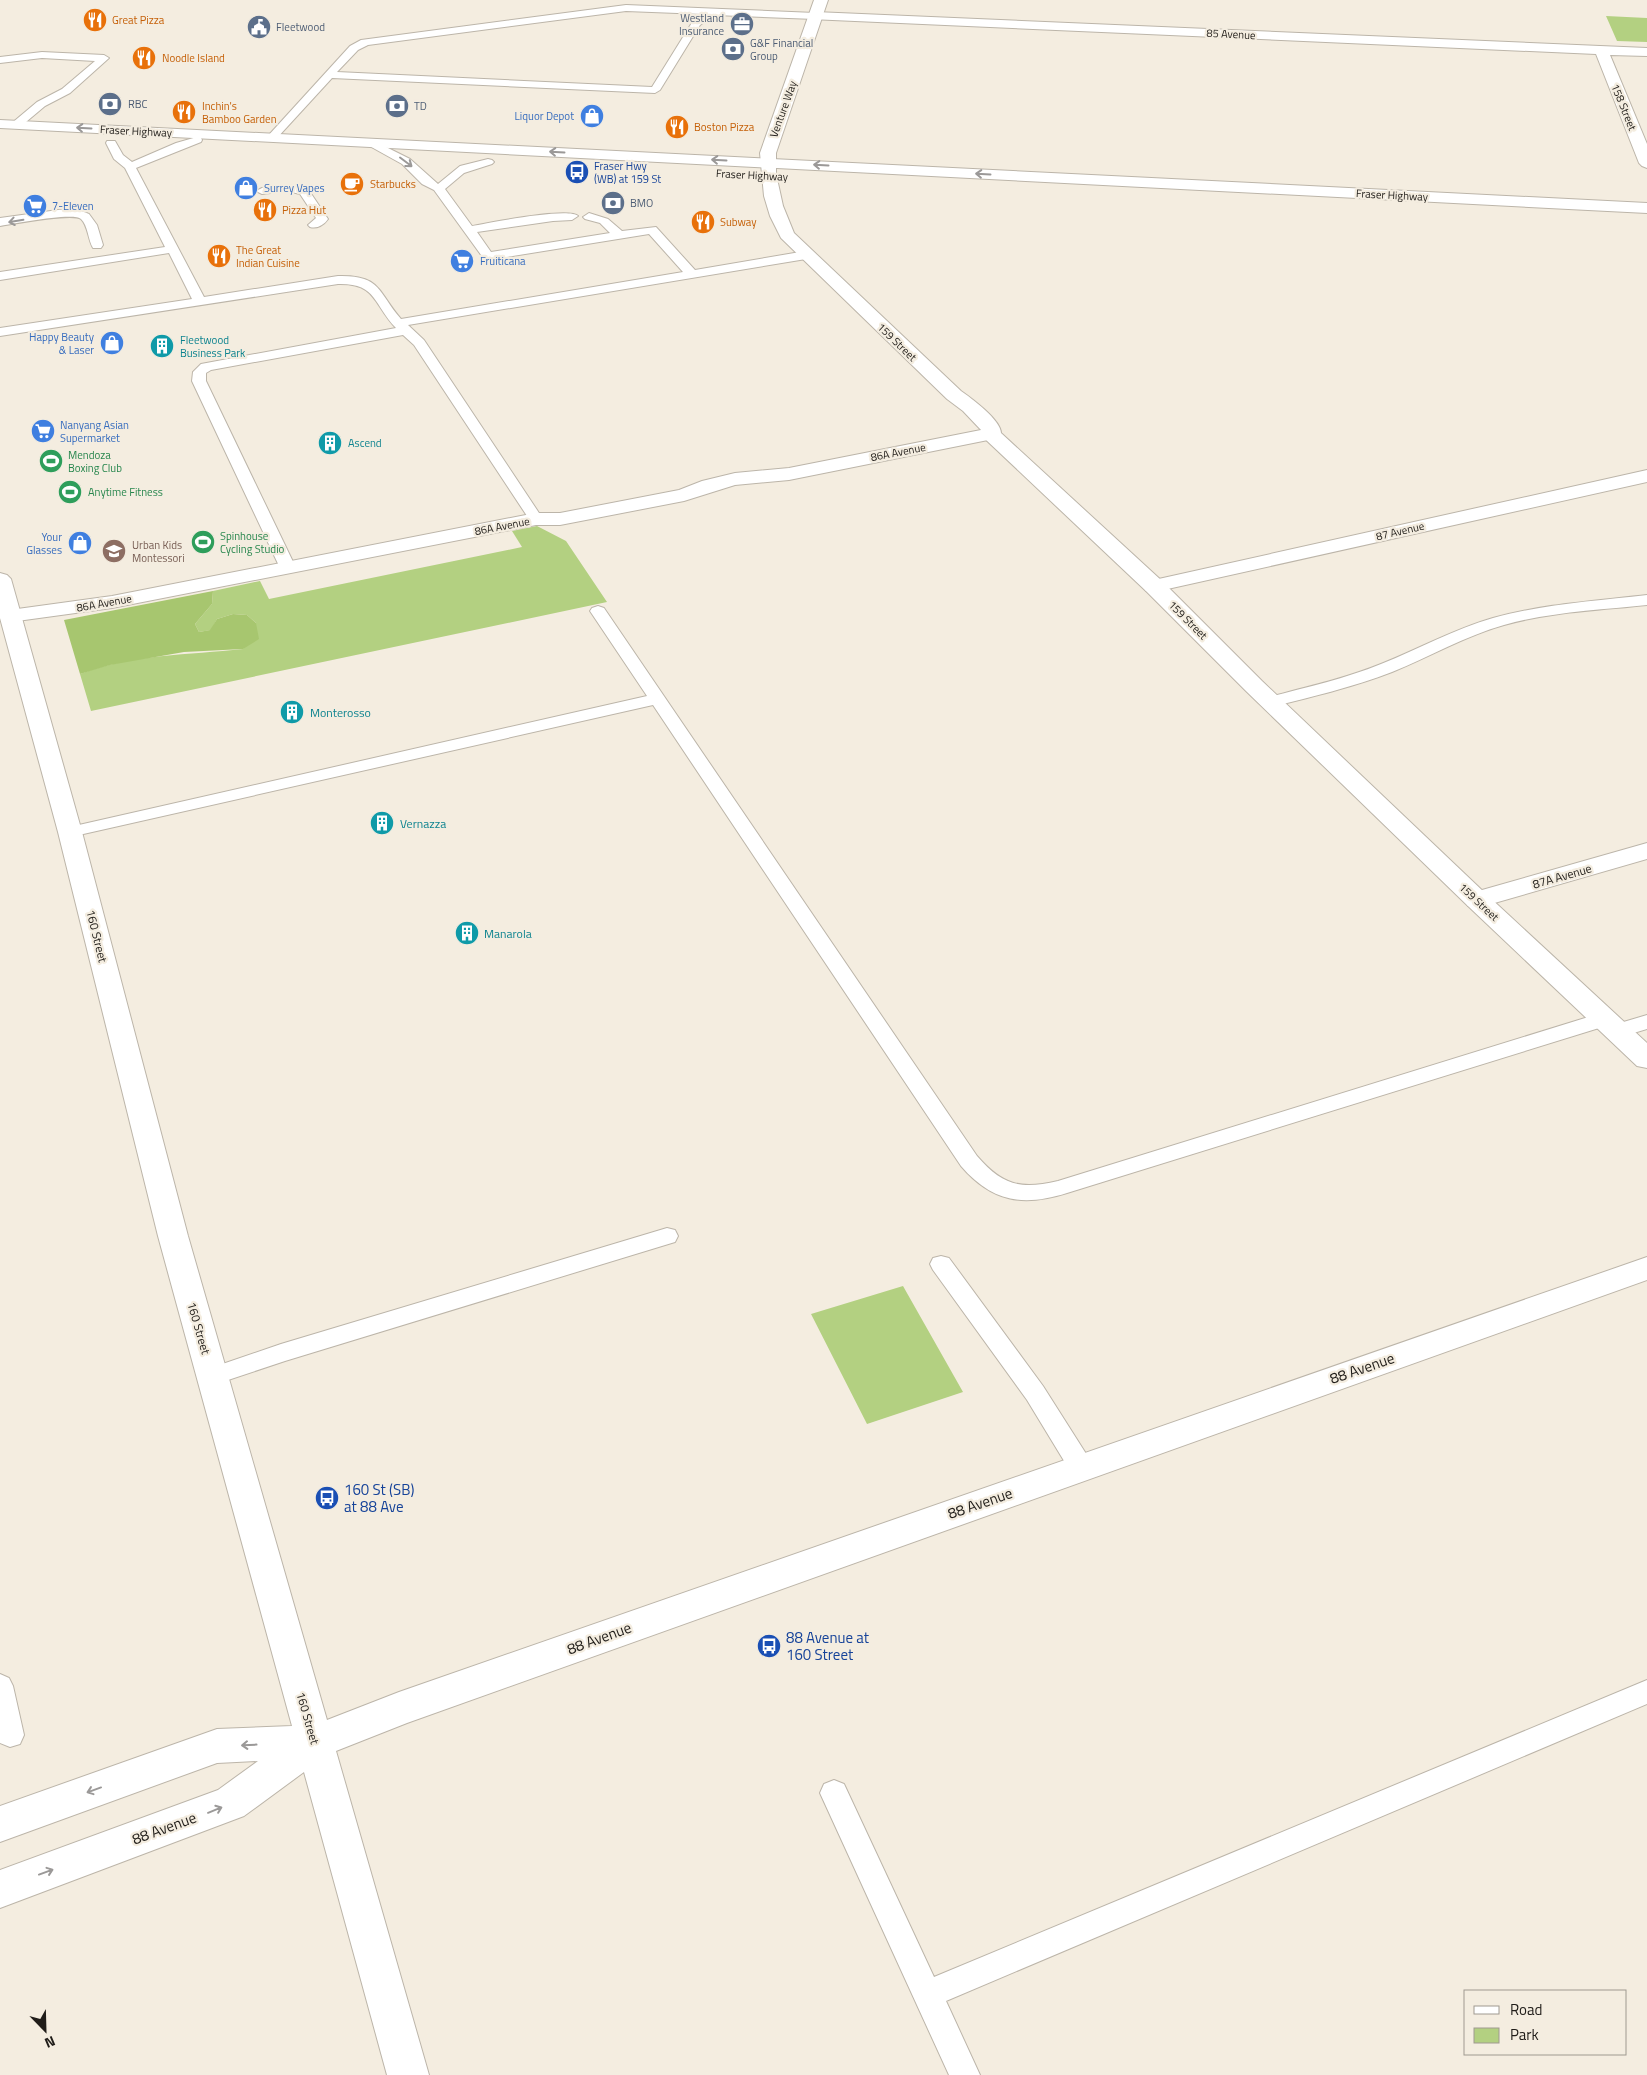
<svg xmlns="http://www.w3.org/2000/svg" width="1647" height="2075" viewBox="0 0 1647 2075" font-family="'Titillium Web',sans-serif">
<rect width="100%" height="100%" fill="#f4ede0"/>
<!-- green -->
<path fill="#b3d081" d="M1606 16 1647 18V42L1617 41Z
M537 526 566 541 607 602 91 711 80 674C132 654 189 655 243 649L256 623 247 615 233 614 217 619 211 630 199 632 195 624 212 604 213 591 260 581 269 599 522 547 512 531Z
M903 1286 963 1392 867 1424 811 1314Z"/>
<!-- forest -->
<path fill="#a7c66f" d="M213 591 212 604 195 624 199 632 210 630 217 619 233 614 247 615 256 623 259 639 243 649 184 652 110 665 80 674 64 620Z"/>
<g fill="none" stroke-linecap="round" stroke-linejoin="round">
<!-- service casing -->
<g stroke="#bcb5a9" stroke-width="2">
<path id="service" d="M626 5 815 13 820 16 815 19 715 15 700 25 660 90 655 93 332 78 276 139H268L267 137 350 46 361 40ZM626 11 703 14 693 21 652 87 337 72 358 50 368 45Z
M42 52 104 55 109 58 70 93 45 106 20 127H12L11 125 12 123 37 102 62 89 95 61 42 58 0 63V57Z
M197 137 201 138 202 140 201 142 136 168 204 297 338 276C381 275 377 291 401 319L683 272 649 234 488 260 484 259 434 190 422 184 402 164 366 144 365 142 370 139 410 159 438 184 460 166 488 159 492 160 494 162 492 164 464 173 445 189 472 226C488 223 569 207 578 216L572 220 553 221 477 232 491 252 610 233 600 223 585 219 583 217 589 213 608 219 622 231 656 227 695 270 806 251 812 255 806 259 408 325 424 340 543 519 541 522H531L414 345 403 335 211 370 206 373V381L296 568 293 571H283L280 568 192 381 193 372 201 364 396 328C373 304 377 283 338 284L0 336V328L192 299 169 253 0 280V272L165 247 125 168 114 159 106 143 107 141H115L123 155 132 162 176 143Z
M287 185 308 189 328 219C324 225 317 229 310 227L308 225 316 218 300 194 287 191 262 194 256 191 262 188Z
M58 210H79L89 214 97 225 103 245 101 248H93C88 240 88 225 81 219 73 212 14 224 0 226V218Z
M1647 595V605C1600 610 1550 612 1504 625 1465 636 1429 657 1392 672 1353 687 1311 697 1271 707L1265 706 1263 702 1265 698C1304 688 1344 679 1381 664 1419 649 1454 629 1493 618 1543 604 1596 601 1647 595Z
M598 606 604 608 606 611 977 1156C1002 1185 1020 1190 1058 1181L1598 1014 1605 1012 1612 1014 1615 1019 1612 1024 1067 1193C1023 1207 992 1202 961 1166L653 705 70 837 64 836 61 832 64 828 70 827 647 696 590 611 592 608Z
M1647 1015V1029L1617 1038 1610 1036 1607 1031 1610 1026Z
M667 1228 675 1230 678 1236 675 1242 285 1361 213 1385 205 1382 201 1376 205 1370 281 1344Z
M941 1256 949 1258 1043 1386 1090 1460 1093 1467 1090 1474 1081 1477 1072 1474 1027 1400 933 1270 930 1264 933 1258Z
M0 1674 9 1678 13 1686 24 1735 20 1744 10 1747 0 1743Z
M1647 1680V1704L946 2001 980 2075H949L820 1793 824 1784 834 1780 844 1784 934 1977Z"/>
</g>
<!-- minor casing -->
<g stroke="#bcb5a9" stroke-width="2">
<path id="minor" d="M815 12 1647 48V56L1610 55 1647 144V168L1642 166 1639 163 1596 54 810 19 808 16Z
M991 428 998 430 1001 434 998 438 789 480 735 485 684 501 560 525H536L112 608 10 622 2 621 0 617 2 611 10 610 112 596 536 513H560L679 490 702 481 735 473 789 468Z
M1647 470V482L1154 592 1146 591 1143 586 1146 581 1154 580Z
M1647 843V859L1477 908 1468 906 1464 900 1468 894Z"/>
</g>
<!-- tertiary casing -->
<g stroke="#bcb5a9" stroke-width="2">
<path id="tertiary" d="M814 0H828L776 153V174L783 206 794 233 961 391C971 398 1001 420 1001 433L1162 581 1262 681 1486 894 1647 1043V1068L1637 1066 1468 906 1246 691 1146 591 984 438 981 434 982 431 963 411 947 399 781 238 770 216 764 196 760 153Z"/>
</g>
<!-- secondary casing -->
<g stroke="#bcb5a9" stroke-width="2">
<path id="secondary" d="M0 573 7 575 11 579 82 832 188 1236 327 1720 399 1692 1647 1257V1280L407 1723 336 1751 429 2075H387L304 1772 244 1816 0 1908V1870L218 1790 258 1761 217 1763 0 1842V1806L217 1729 292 1726 158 1236 58 832 0 618Z"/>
</g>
<!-- primary casing -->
<g stroke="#bcb5a9" stroke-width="2">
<path id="primary" d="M0 120 1647 203V213L0 128Z"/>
</g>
<!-- service -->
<use href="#service" fill="#fff" fill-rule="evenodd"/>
<!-- minor -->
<use href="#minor" fill="#fff" fill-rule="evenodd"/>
<!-- tertiary -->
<use href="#tertiary" fill="#fff" fill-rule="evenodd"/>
<!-- secondary -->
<use href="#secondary" fill="#fff" fill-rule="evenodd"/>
<!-- primary -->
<use href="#primary" fill="#fff" fill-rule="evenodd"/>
</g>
<!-- one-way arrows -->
<defs><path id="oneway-shaft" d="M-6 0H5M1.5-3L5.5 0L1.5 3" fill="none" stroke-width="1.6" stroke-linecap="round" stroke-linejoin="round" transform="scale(1.25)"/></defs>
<g stroke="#9b9998">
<use href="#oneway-shaft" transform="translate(84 128) rotate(-177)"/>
<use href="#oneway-shaft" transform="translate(557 152) rotate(-177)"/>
<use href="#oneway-shaft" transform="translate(719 160) rotate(-177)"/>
<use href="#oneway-shaft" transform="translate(406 162) rotate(37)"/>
<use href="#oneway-shaft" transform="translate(821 165) rotate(-177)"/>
<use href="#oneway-shaft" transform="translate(983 174) rotate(-177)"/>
<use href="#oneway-shaft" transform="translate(16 221) rotate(171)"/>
<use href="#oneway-shaft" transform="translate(249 1745) rotate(177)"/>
<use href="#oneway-shaft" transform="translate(94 1790) rotate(160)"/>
<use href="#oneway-shaft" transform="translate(215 1810) rotate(-22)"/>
<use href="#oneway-shaft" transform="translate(46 1872) rotate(-20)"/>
</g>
<!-- icons -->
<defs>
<g id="restaurant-disc" transform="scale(1.25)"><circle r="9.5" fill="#e8710a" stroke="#f4ede0"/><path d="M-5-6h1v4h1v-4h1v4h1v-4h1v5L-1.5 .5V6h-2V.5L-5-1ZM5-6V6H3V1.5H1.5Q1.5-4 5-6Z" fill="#fff"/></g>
<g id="office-disc" transform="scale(1.25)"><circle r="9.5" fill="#5c6f8a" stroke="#f4ede0"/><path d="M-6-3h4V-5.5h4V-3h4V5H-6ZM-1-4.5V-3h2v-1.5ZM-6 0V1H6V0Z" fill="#fff"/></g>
<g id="civic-disc" transform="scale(1.25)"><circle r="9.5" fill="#5c6f8a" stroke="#f4ede0"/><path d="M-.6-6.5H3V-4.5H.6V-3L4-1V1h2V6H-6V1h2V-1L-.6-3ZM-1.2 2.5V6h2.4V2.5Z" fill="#fff"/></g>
<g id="bank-disc" transform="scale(1.25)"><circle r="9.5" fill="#5c6f8a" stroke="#f4ede0"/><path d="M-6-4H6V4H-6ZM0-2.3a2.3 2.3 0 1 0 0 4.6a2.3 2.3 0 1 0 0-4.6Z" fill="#fff"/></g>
<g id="shop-disc" transform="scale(1.25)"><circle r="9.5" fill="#3f7fe0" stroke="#f4ede0"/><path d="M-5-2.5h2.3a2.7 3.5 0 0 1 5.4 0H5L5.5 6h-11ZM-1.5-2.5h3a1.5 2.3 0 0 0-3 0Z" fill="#fff"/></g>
<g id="bus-disc" transform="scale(1.25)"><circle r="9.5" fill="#1a4fb4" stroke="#f4ede0"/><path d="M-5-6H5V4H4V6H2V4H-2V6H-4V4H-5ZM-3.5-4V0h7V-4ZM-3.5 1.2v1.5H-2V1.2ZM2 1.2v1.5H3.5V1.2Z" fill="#fff"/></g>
<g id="cafe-disc" transform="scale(1.25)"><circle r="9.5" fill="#e8710a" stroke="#f4ede0"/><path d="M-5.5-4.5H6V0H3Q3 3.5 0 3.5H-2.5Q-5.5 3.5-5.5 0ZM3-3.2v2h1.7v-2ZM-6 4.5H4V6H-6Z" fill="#fff"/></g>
<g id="supermarket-disc" transform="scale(1.25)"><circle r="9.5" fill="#3f7fe0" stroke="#f4ede0"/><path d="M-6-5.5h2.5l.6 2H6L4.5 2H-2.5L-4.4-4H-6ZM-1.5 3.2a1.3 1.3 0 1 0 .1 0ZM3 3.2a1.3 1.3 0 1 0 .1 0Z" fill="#fff"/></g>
<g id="building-disc" transform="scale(1.25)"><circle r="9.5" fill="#0f9aa8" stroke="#f4ede0"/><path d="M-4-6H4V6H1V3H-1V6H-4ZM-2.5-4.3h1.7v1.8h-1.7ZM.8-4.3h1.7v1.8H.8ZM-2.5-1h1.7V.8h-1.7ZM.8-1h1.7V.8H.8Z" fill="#fff"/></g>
<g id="stadium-disc" transform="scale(1.25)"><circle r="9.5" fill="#2e9e5b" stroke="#f4ede0"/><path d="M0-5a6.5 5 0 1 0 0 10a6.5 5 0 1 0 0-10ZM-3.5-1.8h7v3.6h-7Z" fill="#fff"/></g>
<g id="school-disc" transform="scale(1.25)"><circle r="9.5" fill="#8d6e63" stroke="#f4ede0"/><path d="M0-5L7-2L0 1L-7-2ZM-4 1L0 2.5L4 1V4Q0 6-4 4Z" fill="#fff"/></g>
</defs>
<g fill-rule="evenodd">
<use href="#restaurant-disc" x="95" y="20"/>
<use href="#office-disc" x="742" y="24"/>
<use href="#civic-disc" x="259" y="27"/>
<use href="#bank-disc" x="733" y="49"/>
<use href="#restaurant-disc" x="144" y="58"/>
<use href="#bank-disc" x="110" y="104"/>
<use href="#bank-disc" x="397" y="106"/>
<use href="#restaurant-disc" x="184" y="112"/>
<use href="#shop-disc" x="592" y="116"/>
<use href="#restaurant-disc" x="677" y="127"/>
<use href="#bus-disc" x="577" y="172"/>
<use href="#cafe-disc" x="352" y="184"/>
<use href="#shop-disc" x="246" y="188"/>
<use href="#bank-disc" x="613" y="203"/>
<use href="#supermarket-disc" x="35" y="206"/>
<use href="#restaurant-disc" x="265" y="210"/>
<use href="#restaurant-disc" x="703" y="222"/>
<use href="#restaurant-disc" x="219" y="256"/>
<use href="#supermarket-disc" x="462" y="261"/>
<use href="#shop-disc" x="112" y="343"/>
<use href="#building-disc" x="162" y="346"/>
<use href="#supermarket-disc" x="43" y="431"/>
<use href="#building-disc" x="330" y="443"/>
<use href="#stadium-disc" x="51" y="461"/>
<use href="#stadium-disc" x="70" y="492"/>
<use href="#stadium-disc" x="203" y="542"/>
<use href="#shop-disc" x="80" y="543"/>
<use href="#school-disc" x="114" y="551"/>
<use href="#building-disc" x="292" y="712"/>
<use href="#building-disc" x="382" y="823"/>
<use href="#building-disc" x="467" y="933"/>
<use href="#bus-disc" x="327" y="1498"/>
<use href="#bus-disc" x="769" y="1646"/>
</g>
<g text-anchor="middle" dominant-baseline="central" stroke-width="4.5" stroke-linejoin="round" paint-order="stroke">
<!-- far-service labels -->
<g font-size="11" fill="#4e5e75" stroke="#f4ede0" text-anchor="start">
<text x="724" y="18" text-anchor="end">Westland<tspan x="724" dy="13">Insurance</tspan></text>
<text x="276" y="27">Fleetwood</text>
<text x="750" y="43">G&amp;F Financial<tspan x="750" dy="13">Group</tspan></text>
<text x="128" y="104">RBC</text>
<text x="414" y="106">TD</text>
<text x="630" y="203">BMO</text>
</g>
<!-- far-food labels -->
<g font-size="11" fill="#c56008" stroke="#f4ede0" text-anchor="start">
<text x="112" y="20">Great Pizza</text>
<text x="162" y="58">Noodle Island</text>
<text x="202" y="106">Inchin's<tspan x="202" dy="13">Bamboo Garden</tspan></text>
<text x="694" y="127">Boston Pizza</text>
<text x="370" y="184">Starbucks</text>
<text x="282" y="210">Pizza Hut</text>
<text x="720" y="222">Subway</text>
<text x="236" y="250">The Great<tspan x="236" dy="13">Indian Cuisine</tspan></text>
</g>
<!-- far-street labels -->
<g font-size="11" fill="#201d19" stroke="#f4ede0">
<text transform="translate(1231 34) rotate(3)">85 Avenue</text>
<text transform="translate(1624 107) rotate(68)">158 Street</text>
<text transform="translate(783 109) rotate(-70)">Venture Way</text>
<text transform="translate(136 131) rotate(3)">Fraser Highway</text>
<text transform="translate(752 175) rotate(3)">Fraser Highway</text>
<text transform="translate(1392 195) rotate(3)">Fraser Highway</text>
<text transform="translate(897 342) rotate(44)">159 Street</text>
<text transform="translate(898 452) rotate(-11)">86A Avenue</text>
<text transform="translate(502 526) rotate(-11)">86A Avenue</text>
<text transform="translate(1400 531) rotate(-13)">87 Avenue</text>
<text transform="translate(104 603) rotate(-10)">86A Avenue</text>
<text transform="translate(1188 620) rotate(45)">159 Street</text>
<text transform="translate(1479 902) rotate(43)">159 Street</text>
</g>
<!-- far-shop labels -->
<g font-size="11" fill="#366cbe" stroke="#f4ede0" text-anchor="start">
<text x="574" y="116" text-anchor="end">Liquor Depot</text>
<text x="264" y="188">Surrey Vapes</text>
<text x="52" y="206">7-Eleven</text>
<text x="480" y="261">Fruiticana</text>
<text x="94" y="337" text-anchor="end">Happy Beauty<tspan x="94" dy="13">&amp; Laser</tspan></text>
<text x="60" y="425">Nanyang Asian<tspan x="60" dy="13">Supermarket</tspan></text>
<text x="62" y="537" text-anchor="end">Your<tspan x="62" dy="13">Glasses</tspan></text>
</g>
<!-- far-transit labels -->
<g font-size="11" fill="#164399" stroke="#f4ede0" text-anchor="start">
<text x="594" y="166">Fraser Hwy<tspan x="594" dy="13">(WB) at 159 St</tspan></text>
</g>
<!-- far-culture labels -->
<g font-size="11" fill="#0d838f" stroke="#f4ede0" text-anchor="start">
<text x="180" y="340">Fleetwood<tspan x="180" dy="13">Business Park</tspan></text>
<text x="348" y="443">Ascend</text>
</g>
<!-- far-leisure labels -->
<g font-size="11" fill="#27864d" stroke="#f4ede0" text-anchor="start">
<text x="68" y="455">Mendoza<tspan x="68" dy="13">Boxing Club</tspan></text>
<text x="88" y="492">Anytime Fitness</text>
<text x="220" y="536">Spinhouse<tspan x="220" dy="13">Cycling Studio</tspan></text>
</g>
<!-- far-education labels -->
<g font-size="11" fill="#785e54" stroke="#f4ede0" text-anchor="start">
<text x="132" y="545">Urban Kids<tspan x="132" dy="13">Montessori</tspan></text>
</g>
<!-- culture labels -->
<g font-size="12" fill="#0d838f" stroke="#f4ede0" text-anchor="start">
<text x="310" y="712">Monterosso</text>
<text x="400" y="823">Vernazza</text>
<text x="484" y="933">Manarola</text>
</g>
<!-- street labels -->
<g font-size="12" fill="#201d19" stroke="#f4ede0">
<text transform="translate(1562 876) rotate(-16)">87A Avenue</text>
<text transform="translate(97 936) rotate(76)">160 Street</text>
<text transform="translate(199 1328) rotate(74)">160 Street</text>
<text transform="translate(308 1718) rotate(74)">160 Street</text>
</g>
<!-- near-street labels -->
<g font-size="15" fill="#201d19" stroke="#f4ede0">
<text transform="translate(1362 1368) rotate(-19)">88 Avenue</text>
<text transform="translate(980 1503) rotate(-19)">88 Avenue</text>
<text transform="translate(599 1638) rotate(-20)">88 Avenue</text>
<text transform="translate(164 1828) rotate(-20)">88 Avenue</text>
</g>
<!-- near-transit labels -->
<g font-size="15" fill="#164399" stroke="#f4ede0" text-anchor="start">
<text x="344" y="1489">160 St (SB)<tspan x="344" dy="17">at 88 Ave</tspan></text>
<text x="786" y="1637">88 Avenue at<tspan x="786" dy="17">160 Street</tspan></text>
</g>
</g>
<!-- legend -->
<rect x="1464" y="1990" width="162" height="65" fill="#f4ede0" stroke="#9f9a90"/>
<rect x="1474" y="2006" width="25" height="8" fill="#ffffff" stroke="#9f9a90"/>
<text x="1510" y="2015" font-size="15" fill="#201d19">Road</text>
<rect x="1474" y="2028" width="25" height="15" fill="#b3d081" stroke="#9f9a90"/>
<text x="1510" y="2040" font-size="15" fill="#201d19">Park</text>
<!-- north arrow -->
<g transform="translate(45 2030) rotate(157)" stroke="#f4ede0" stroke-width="4" paint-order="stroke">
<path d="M0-4L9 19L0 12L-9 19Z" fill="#201d19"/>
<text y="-8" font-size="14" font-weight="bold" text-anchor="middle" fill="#201d19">N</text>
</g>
</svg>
